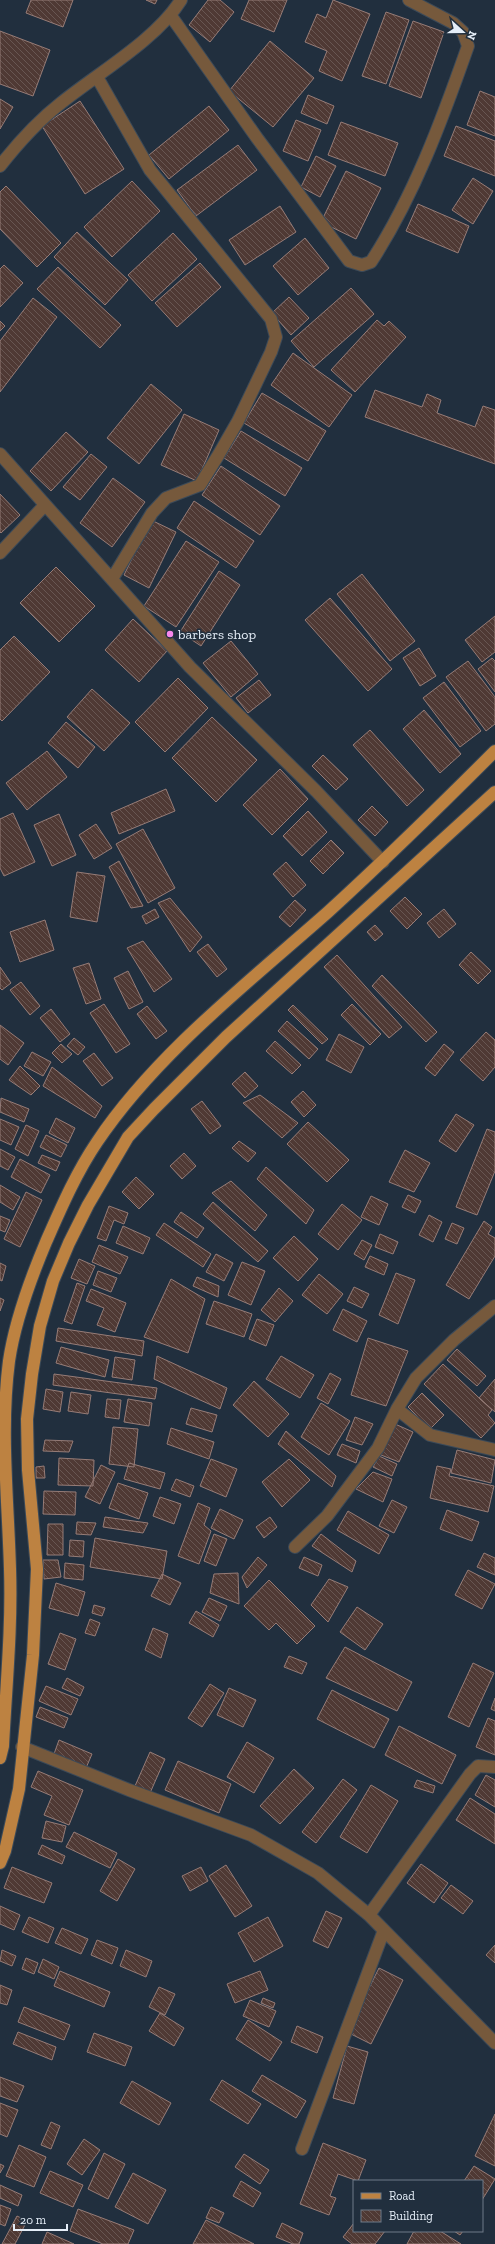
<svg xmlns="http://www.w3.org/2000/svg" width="495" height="2244" viewBox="0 0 495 2244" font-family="'Zilla Slab',serif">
<defs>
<pattern id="building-back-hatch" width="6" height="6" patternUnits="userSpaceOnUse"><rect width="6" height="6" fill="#4f3934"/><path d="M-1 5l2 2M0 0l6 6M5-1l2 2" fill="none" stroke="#685652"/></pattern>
</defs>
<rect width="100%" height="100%" fill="#212f3e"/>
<!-- building -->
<path fill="url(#building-back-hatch)" stroke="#967c77" d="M31 0H73L63 27 26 13Z
M146 0H157L155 4Z
M208 0H220L234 12 210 42 189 25Z
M249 0H287L274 32 241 19Z
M333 0 370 14 342 81 319 71 327 51 305 42 317 14 326 18Z
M386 12 409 20 386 84 362 76Z
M413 21 444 32 421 98 389 86Z
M0 31 50 50 33 96 0 84Z
M270 41 314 78 273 127 229 91Z
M480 91 495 97V136L467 125Z
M308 95 334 106 327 124 301 113Z
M0 99 13 107 0 129Z
M80 101 124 169 85 194 42 126Z
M209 106 229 130 169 179 149 155Z
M296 120 321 130 308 161 283 151Z
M341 122 398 143 385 176 328 155Z
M456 126 495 141V176L444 156Z
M238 145 257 170 196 216 177 190Z
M316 156 336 166 320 197 301 187Z
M346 171 381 188 356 239 321 222Z
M473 178 493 191 473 224 452 210Z
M132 181 160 211 112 257 84 227Z
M6 186 61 243 37 267 0 229V192Z
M418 204 469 226 458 253 406 231Z
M280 206 296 232 245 265 229 240Z
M77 232 128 280 105 305 54 257Z
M173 233 197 259 152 301 128 275Z
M305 238 329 268 298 295 273 266Z
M200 263 221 287 177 327 155 303Z
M4 265 23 283 0 307V269Z
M58 267 121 325 100 348 37 289Z
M351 288 374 314 314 367 291 341Z
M289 297 309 318 291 335 272 313Z
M33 298 57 317 0 392V341Z
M377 320 384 326 389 321 406 337 355 392 331 370Z
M0 321 5 326 0 331Z
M293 353 352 395 329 427 271 385Z
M151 384 182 410 139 464 107 438Z
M375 390 422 407 427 394 441 400 437 413 475 427 483 406 495 410V464L365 417Z
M262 393 326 431 308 461 244 423Z
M184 414 219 430 197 481 161 465Z
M241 431 302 468 285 496 224 458Z
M66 432 88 452 51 491 30 471Z
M91 454 107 467 80 500 63 487Z
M221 466 280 506 260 535 202 495Z
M113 478 145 502 112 547 80 523Z
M0 494 20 515 1 533 0 532Z
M194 501 254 541 236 568 177 528Z
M151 520 176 532 149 588 124 575Z
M186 541 219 562 176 627 144 606Z
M56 567 95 606 59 642 20 603Z
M219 571 240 585 201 646 180 632Z
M362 574 415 641 390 661 337 594Z
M330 598 392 669 368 691 305 620Z
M495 616V652L482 662 465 640Z
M133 619 167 651 139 682 105 650Z
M14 636 50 672 2 721 0 719V650Z
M231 641 258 674 231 697 203 663Z
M419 648 436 676 420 686 403 658Z
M492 658 495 661V692L478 669Z
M468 661 495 697V724L486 731 446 677Z
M178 678 208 708 165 752 135 722Z
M259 680 271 695 248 713 236 698Z
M444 682 481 731 460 747 423 698Z
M92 689 130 723 104 751 67 717Z
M424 710 461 754 440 773 403 729Z
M212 717 257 760 216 802 172 758Z
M66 722 95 747 78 768 48 743Z
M370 730 424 790 407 806 353 745Z
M47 751 67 777 27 810 6 783Z
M323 755 348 779 336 790 312 766Z
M280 769 308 799 272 835 243 805Z
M166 789 175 811 119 834 111 813Z
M372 806 388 822 375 836 358 820Z
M308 811 327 832 302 856 283 836Z
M13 813 35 862 4 876 0 868V819Z
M59 814 76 855 52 866 34 825Z
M96 824 112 848 94 859 79 835Z
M143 829 175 888 148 903 116 844Z
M331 840 344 853 323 874 310 861Z
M119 861 143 906 131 908 109 867Z
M286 862 306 885 293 897 273 874Z
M77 872 105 876 97 922 70 917Z
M405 897 422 914 407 929 390 911Z
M170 898 202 937 190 952 158 903Z
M295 900 306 910 290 927 279 917Z
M155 909 159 917 146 924 142 916Z
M444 909 456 924 439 938 427 923Z
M45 920 54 950 20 962 10 932Z
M375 925 383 934 375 941 367 932Z
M143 941 172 979 154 992 127 948Z
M208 944 227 969 217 977 197 952Z
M471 952 491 971 478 984 459 965Z
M337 955 402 1027 389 1038 324 967Z
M89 963 101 999 86 1004 73 968Z
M0 967 11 983 2 990 0 988Z
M128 971 143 1002 129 1009 114 978Z
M382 975 437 1032 426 1042 372 986Z
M21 982 40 1006 30 1015 10 990Z
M104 1004 130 1044 116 1053 90 1013Z
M352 1004 381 1034 370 1045 341 1015Z
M293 1005 328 1039 322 1044 288 1010Z
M147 1006 167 1031 156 1039 137 1014Z
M51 1009 70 1034 60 1042 40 1018Z
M287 1021 318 1049 309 1059 278 1031Z
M0 1025 24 1043 8 1065 0 1059Z
M486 1032 495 1040V1067L483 1081 460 1060Z
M339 1034 364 1047 351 1073 326 1060Z
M74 1038 85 1047 78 1055 67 1046Z
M275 1041 301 1065 292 1074 266 1051Z
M61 1044 72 1054 62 1063 52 1053Z
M444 1044 454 1052 435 1076 425 1068Z
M32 1052 51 1062 43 1076 24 1066Z
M94 1053 113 1078 102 1086 83 1061Z
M20 1066 40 1086 31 1095 9 1080Z
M52 1067 102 1106 95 1118 43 1086Z
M245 1072 258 1086 245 1098 232 1084Z
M303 1091 316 1105 304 1117 291 1102Z
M260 1095 298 1123 282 1138 243 1103Z
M1 1098 29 1109 24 1122 0 1112Z
M202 1101 221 1126 210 1134 191 1109Z
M456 1114 474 1125 456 1152 439 1141Z
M56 1118 75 1128 68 1143 49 1133Z
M0 1119 19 1127 11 1145 0 1140Z
M308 1122 349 1160 327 1182 287 1144Z
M26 1125 39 1131 28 1156 15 1149Z
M487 1129 495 1132V1171L477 1215 456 1207Z
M46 1135 67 1145 61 1157 40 1147Z
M239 1141 256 1153 248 1162 232 1148Z
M0 1149 15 1157 8 1170 0 1166Z
M405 1150 430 1163 414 1192 389 1182Z
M184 1153 196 1166 182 1179 170 1166Z
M42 1155 60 1162 56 1171 38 1163Z
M20 1159 50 1175 41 1193 11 1177Z
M266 1167 314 1210 306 1224 257 1179Z
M136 1177 154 1194 139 1209 122 1192Z
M231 1181 267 1215 255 1231 212 1193Z
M0 1185 20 1197 13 1210 0 1202Z
M26 1192 42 1200 20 1247 4 1239Z
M408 1195 421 1201 415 1213 402 1207Z
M371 1196 388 1204 379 1225 361 1217Z
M213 1202 268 1251 258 1262 203 1214Z
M342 1204 362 1220 338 1250 318 1234Z
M109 1206 128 1213 124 1224 114 1220 106 1241 97 1238Z
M181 1212 204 1228 197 1238 174 1222Z
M429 1215 442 1222 433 1242 419 1235Z
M0 1216 10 1220 5 1232 0 1230Z
M484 1221 492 1227 488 1234 495 1238V1256L469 1299 446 1285Z
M164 1223 211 1254 203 1267 156 1235Z
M452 1223 464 1228 457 1244 445 1239Z
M123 1226 150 1238 143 1254 116 1243Z
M380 1234 398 1242 393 1254 375 1247Z
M294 1236 318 1259 298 1281 273 1258Z
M362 1240 372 1245 364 1260 354 1254Z
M99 1245 128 1257 120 1274 92 1262Z
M216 1254 233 1263 224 1281 206 1272Z
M370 1256 388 1264 384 1275 365 1267Z
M79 1259 95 1266 87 1284 71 1278Z
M242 1262 265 1271 251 1305 228 1295Z
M0 1263 6 1266 2 1281 0 1280Z
M98 1271 117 1278 111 1292 93 1285Z
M396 1273 415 1280 398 1324 379 1315Z
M319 1274 343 1294 327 1314 302 1295Z
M197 1277 219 1286 218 1297 193 1286Z
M171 1279 205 1299 188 1353 144 1337Z
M77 1283 85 1286 72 1324 64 1321Z
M354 1287 369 1294 362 1308 347 1301Z
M279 1288 293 1301 275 1322 261 1310Z
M91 1289 126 1303 115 1332 97 1325 104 1308 86 1301Z
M0 1298 4 1300 0 1311Z
M214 1301 252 1314 244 1337 206 1324Z
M343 1309 367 1321 357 1342 333 1330Z
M257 1319 274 1325 266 1346 249 1339Z
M58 1328 144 1341 142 1356 56 1341Z
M368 1338 408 1351 386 1406 351 1395Z
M61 1347 109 1360 105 1377 56 1363Z
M457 1349 486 1376 477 1386 447 1360Z
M157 1356 227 1388 220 1409 154 1379Z
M281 1356 314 1375 300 1398 266 1379Z
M115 1357 135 1360 132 1380 112 1377Z
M443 1364 492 1410 488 1415 495 1423 481 1438 424 1384Z
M330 1373 341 1379 328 1404 317 1398Z
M54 1374 157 1388 155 1399 53 1385Z
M495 1379V1412L479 1398Z
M254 1381 289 1414 268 1437 233 1405Z
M46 1389 63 1392 60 1412 43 1409Z
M71 1392 91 1395 88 1414 68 1411Z
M422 1393 444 1415 430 1429 408 1407Z
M107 1399 121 1400 119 1419 105 1417Z
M128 1399 152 1403 149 1426 124 1422Z
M321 1403 350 1421 329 1455 301 1437Z
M191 1408 217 1415 212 1432 186 1424Z
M355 1417 373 1424 362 1445 346 1440Z
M395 1424 413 1432 399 1462 381 1455Z
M113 1427 138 1429 134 1467 109 1464Z
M171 1428 214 1442 209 1459 167 1444Z
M286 1431 336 1476 332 1487 278 1444Z
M45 1440 73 1441 69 1452 43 1451Z
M342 1444 360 1451 356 1463 337 1455Z
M457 1450 495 1460 491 1483 451 1473Z
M379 1456 397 1464 392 1476 373 1467Z
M59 1458 94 1460 93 1486 58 1485Z
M211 1459 237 1469 226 1497 200 1486Z
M289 1459 310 1480 282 1507 262 1482Z
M129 1463 165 1473 160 1489 124 1479Z
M101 1465 115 1472 100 1504 85 1497Z
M44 1466 45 1478H36V1467Z
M437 1466 451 1469 449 1476 494 1486 488 1512 430 1498Z
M373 1472 392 1479 383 1502 356 1489Z
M176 1479 194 1486 190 1497 171 1490Z
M118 1483 148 1493 139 1519 109 1508Z
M44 1491 76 1492 75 1515 43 1514Z
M160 1497 181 1504 174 1524 153 1516Z
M392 1500 407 1507 394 1533 379 1526Z
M198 1503 210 1508 204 1525 211 1531 199 1564 178 1556Z
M220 1509 243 1520 234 1539 211 1528Z
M447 1510 479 1522 472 1541 440 1529Z
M348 1511 389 1535 379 1554 337 1530Z
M105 1517 148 1523 143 1533 103 1527Z
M270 1517 277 1527 264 1538 256 1527Z
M77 1522 96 1523 91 1535 76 1534Z
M48 1524H63V1555H47Z
M214 1534 227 1539 216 1566 204 1561Z
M321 1534 356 1561 352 1572 312 1546Z
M95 1538 167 1551 162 1579 90 1567Z
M70 1540 84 1541 83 1557 69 1556Z
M484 1553 495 1558V1575L477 1567Z
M258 1557 267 1565 247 1588 242 1577Z
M304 1557 322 1565 318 1576 299 1568Z
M43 1560H58L61 1577 44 1579Z
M65 1563 84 1565 83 1580 64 1578Z
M468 1570 495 1584 482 1609 455 1595Z
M238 1573 239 1604 210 1593 214 1574Z
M162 1574 181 1583 170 1605 151 1596Z
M329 1579 348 1587 328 1622 311 1605Z
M269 1580 315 1626 297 1644 276 1623 269 1630 244 1606Z
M56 1583 85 1592 78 1616 49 1608Z
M209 1598 227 1606 220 1621 202 1612Z
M94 1605 105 1608 102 1616 92 1613Z
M357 1607 383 1624 365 1650 340 1632Z
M196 1611 219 1625 213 1637 189 1623Z
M90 1619 100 1623 95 1636 85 1633Z
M153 1628 168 1634 161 1658 145 1650Z
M60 1633 76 1639 65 1670 48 1664Z
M345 1647 412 1682 397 1711 326 1678Z
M289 1656 307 1663 302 1674 284 1667Z
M473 1663 494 1673 469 1727 448 1717Z
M67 1678 84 1687 80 1696 62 1688Z
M210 1684 224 1693 202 1727 188 1718Z
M46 1686 78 1699 71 1715 39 1701Z
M229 1688 256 1700 243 1727 217 1715Z
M332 1690 389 1719 374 1748 317 1719Z
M495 1698V1711L491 1709Z
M40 1707 68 1718 64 1728 36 1717Z
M488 1718 495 1721V1755L476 1747Z
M399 1726 456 1755 442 1784 385 1755Z
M59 1740 92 1754 86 1768 54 1754Z
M247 1742 274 1758 254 1793 227 1777Z
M150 1752 165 1759 150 1793 135 1786Z
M178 1761 231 1784 219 1813 165 1790Z
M294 1769 314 1788 280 1824 260 1806Z
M38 1771 83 1790 69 1825 44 1815 52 1796 31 1787Z
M486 1775 495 1780V1807L475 1795Z
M343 1779 357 1790 316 1843 302 1832Z
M417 1780 435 1786 433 1793 414 1787Z
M371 1785 398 1801 367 1853 340 1837Z
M470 1798 495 1814V1844L456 1820Z
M46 1821 66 1826 62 1842 42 1838Z
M74 1832 117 1853 110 1868 66 1847Z
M42 1845 65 1856 62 1864 38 1854Z
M118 1859 135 1869 117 1901 100 1891Z
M421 1864 448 1883 434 1903 407 1883Z
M226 1865 252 1906 235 1917 209 1876Z
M12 1867 52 1883 44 1903 4 1888Z
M201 1867 208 1881 190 1891 182 1876Z
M451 1885 473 1901 463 1914 441 1898Z
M0 1906 20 1915 14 1930 0 1924Z
M326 1911 342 1918 328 1948 313 1941Z
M29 1917 54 1928 48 1943 22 1932Z
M268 1917 283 1946 254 1962 238 1933Z
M62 1928 88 1939 81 1954 55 1943Z
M97 1940 118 1948 112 1964 91 1955Z
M495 1945V1963L486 1955Z
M2 1950 16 1956 12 1966 0 1961Z
M126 1950 152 1961 146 1977 120 1966Z
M26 1958 38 1963 34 1974 22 1969Z
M43 1959 59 1967 54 1979 38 1972Z
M379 1968 403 1980 371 2044 347 2032Z
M60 1971 110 1992 104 2007 54 1986Z
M260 1971 268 1990 235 2003 227 1984Z
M0 1985 12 1990 7 2005 0 2003Z
M159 1987 175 1994 165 2015 149 2007Z
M263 1998 275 2003 273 2008 261 2003Z
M250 2000 276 2011 269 2027 243 2016Z
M24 2007 70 2025 64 2040 18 2022Z
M160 2013 184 2028 174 2046 149 2031Z
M248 2020 282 2042 270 2061 236 2039Z
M297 2026 323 2037 317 2053 291 2042Z
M18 2032 56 2047 52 2060 13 2044Z
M94 2033 132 2047 125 2066 87 2052Z
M347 2046 368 2052 354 2104 333 2098Z
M262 2075 306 2101 296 2118 252 2091Z
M0 2077 24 2086 17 2102 0 2096Z
M222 2080 261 2104 248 2124 210 2100Z
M132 2081 171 2103 159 2125 120 2103Z
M0 2103 18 2110 7 2137 0 2134Z
M495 2114V2166L475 2156Z
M51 2122 60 2126 51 2149 41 2145Z
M84 2139 100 2150 82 2175 67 2164Z
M323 2143 366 2160 358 2181 338 2174 330 2196 336 2198 329 2215 300 2204Z
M19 2145 46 2157 34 2187 6 2176Z
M104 2153 125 2164 108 2199 88 2189Z
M244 2154 269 2170 260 2184 235 2167Z
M0 2164 4 2166 0 2173Z
M474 2166 495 2179 482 2200V2181H464Z
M50 2171 83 2185 73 2207 40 2193Z
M133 2173 166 2190 148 2224 115 2207Z
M241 2181 261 2193 253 2207 233 2196Z
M0 2185 22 2195 18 2206 0 2198Z
M0 2205 11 2209 5 2226 0 2224Z
M211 2207 224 2213 219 2223 206 2218Z
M78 2209 134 2230 128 2244H103L70 2231Z
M17 2216 27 2221 15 2244H2Z
M206 2220 254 2244H193Z
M282 2223 303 2233 299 2244H293L276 2237Z
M354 2223V2231H385L375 2244H352L343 2237Z
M414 2231H440L461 2244H407Z
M454 2231H463L460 2235Z
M47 2232 74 2244H42Z"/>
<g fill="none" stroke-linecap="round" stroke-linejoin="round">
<!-- minor casing -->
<g stroke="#3c4a58" stroke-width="14">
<path id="minor" d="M171 16 257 138 349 261 362 265 371 262C414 196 442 120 468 46L463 32 453 23 409 0
M97 77 150 170 271 319 276 337 271 352 238 421 219 454 200 485 166 498 152 513 112 579
M0 166C18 143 38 121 61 103 98 73 156 40 181 0
M0 454 190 667 316 791 383 862
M0 553 45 505
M397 1409 430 1435 495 1450
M295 1547 327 1516 378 1448 397 1409 416 1378 454 1340 495 1306
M22 1747 129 1790 251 1835 318 1873 369 1915 495 2043
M369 1915 470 1774 478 1766 495 1767
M302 2149 384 1930"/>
</g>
<!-- major casing -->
<g stroke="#3c4a58" stroke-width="14">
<path id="major" d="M0 1758 3 1746C6 1687 12 1628 10 1569 8 1499 0 1430 9 1361 15 1320 30 1280 46 1242 61 1208 76 1173 97 1142 155 1055 250 981 328 912 385 860 440 806 495 751
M0 1863 5 1851 19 1789 33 1655 37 1569 28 1470 27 1419 32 1374 40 1326 53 1281 69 1243 88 1205 128 1137 154 1109 226 1037 495 792"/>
</g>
<!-- minor -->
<use href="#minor" stroke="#76593c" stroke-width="12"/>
<!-- major -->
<use href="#major" stroke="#bd8241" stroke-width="12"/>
</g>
<!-- markers -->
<circle fill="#f788ec" stroke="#212f3e" stroke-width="1.5" cx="170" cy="634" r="4"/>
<g text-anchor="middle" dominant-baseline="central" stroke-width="3" stroke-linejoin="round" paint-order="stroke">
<!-- poi labels -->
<g font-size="14" fill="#e5eef8" stroke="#212f3e" text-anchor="start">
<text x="178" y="634">barbers shop</text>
</g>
</g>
<!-- legend -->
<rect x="353" y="2180" width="130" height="52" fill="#212f3e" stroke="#6f7b88"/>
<rect x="361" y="2193" width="20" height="6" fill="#bd8241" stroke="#6f7b88"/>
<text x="389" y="2200" font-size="12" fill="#e5eef8">Road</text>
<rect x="361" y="2210" width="20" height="12" fill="url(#building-back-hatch)" stroke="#6f7b88"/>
<text x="389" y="2220" font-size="12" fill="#e5eef8">Building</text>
<!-- north arrow -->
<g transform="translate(463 32) rotate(111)" stroke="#212f3e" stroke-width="3" paint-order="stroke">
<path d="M0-3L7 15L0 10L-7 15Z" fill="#e5eef8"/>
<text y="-6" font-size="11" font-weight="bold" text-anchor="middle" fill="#e5eef8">N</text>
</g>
<!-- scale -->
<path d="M14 2224v6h53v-6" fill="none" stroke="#e5eef8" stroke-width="2"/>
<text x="20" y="2224" font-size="12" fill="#e5eef8" stroke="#212f3e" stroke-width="3" paint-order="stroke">20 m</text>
</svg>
